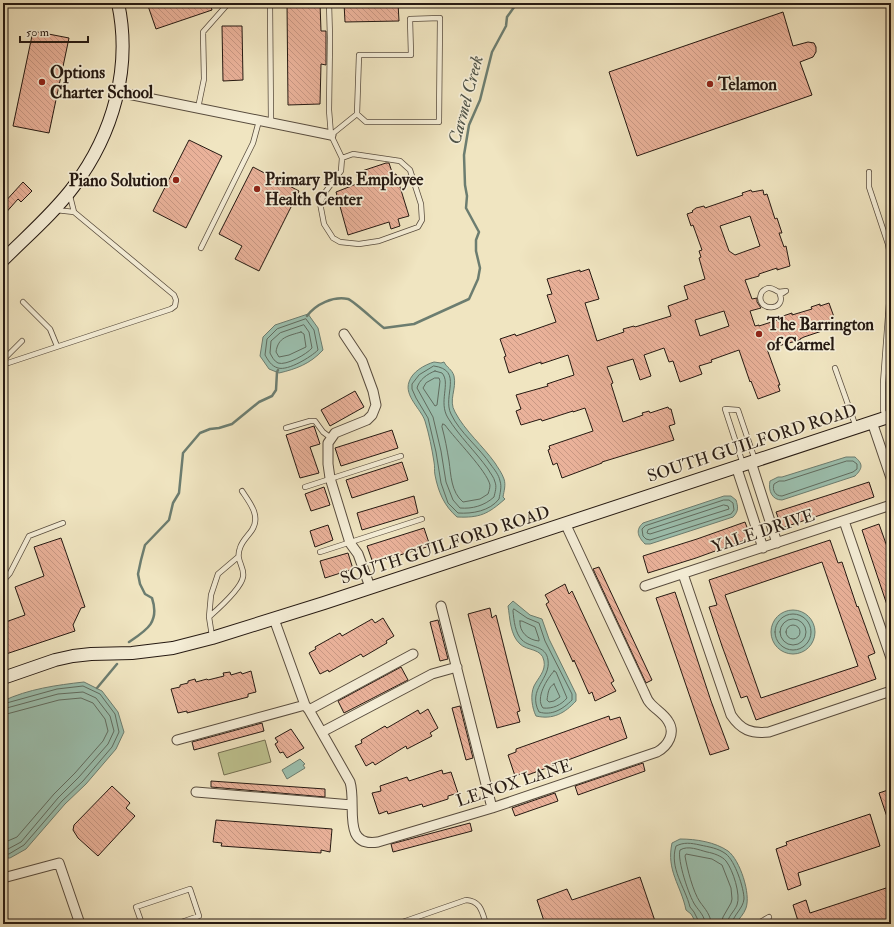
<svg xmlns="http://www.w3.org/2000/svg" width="894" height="927" viewBox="0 0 894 927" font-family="'IM FELL Double Pica',serif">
<defs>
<pattern id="building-back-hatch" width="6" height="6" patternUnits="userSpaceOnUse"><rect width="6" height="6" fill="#eab29a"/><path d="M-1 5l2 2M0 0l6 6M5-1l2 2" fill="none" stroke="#c99884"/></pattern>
</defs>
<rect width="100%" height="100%" fill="#f0e5c1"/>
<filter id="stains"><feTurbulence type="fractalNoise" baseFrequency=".005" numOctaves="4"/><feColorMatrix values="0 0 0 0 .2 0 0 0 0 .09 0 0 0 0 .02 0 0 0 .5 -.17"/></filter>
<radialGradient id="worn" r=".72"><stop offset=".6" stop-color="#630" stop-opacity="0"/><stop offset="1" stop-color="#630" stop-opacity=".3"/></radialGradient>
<!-- garden -->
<path fill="#bec390" stroke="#726e51" d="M265 740 271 762 224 775 218 753Z"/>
<!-- water -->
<path fill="#9bbfae" stroke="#6c7d70" d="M308 314 318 328 323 350C310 364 296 369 279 373L269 369 260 356 263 337 275 325Z
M434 362 441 363 444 362C447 368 452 369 454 376 457 389 448 400 455 412 465 431 483 446 495 463 498 468 502 473 504 479 506 485 504 491 503 497L505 499C488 514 480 518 457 517 444 506 438 491 435 475 434 471 435 466 434 462 432 449 429 434 425 421 421 409 404 396 409 382 412 372 424 365 434 362Z
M846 457H855C863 464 863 468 855 476L782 500C772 500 768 491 770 481L778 477H782Z
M724 496H731L736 500C738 507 739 511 733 517L650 544H645C638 537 635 530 643 523Z
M513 601 530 615 542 619 549 639 576 694V701C565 713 553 720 536 716 532 708 530 695 534 686 538 678 546 671 544 661 542 648 527 651 520 644 510 635 510 618 508 606Z
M771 632a22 22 0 1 1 44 0a22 22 0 1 1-44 0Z
M84 682 102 691 118 712 124 732 116 749 86 784 65 804 26 849 10 858H3V701C28 689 57 685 84 682Z
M300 759 305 764 303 765 305 768 287 779 282 770Z
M680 839C696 839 715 842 728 851 740 860 751 894 746 908 744 914 739 919 735 924H697L691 914 686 910C681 885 666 871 672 843Z"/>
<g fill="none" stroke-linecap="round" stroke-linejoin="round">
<!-- shore -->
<path stroke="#606c60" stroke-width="1" d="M306 319 314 330 318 350C311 357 288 371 278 368 271 366 268 360 265 355L267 339 277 329Z
M304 325 309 332 312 348C307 354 286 366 278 363 274 361 272 357 270 353L271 341 280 333Z
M301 332 304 334 306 347 289 355 279 357 276 352C278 337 288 336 301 332Z
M434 366C464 370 442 396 451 414 460 433 479 447 491 465 494 469 499 475 500 481 502 487 500 493 499 499 490 511 472 514 458 513L448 503 441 483 436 452 428 418 416 398 412 389V384L419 375Z
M435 371 442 373C451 383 438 402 448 418 459 436 475 451 488 469 490 473 494 477 495 482 497 487 495 492 494 497 484 506 472 509 460 508L453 500 446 482 441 451 433 417 417 388C419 380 427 374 435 371Z
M435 378H439L440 381 437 405 435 406 423 388 426 383Z
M443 424 445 425C455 439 487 471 490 485 490 488 489 491 488 494L480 499 463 502C451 492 451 475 449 461 447 449 445 438 442 427Z
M847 461H853L857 464V469L853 472 782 496C775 496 772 490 774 484L779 481H784Z
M724 500H729L733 503 734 510 731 514 650 540 646 539 643 536 642 529 645 526Z
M724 505 728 506 729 509 650 534 647 533 648 530Z
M514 609 527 618 539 623 545 641 572 694V700C563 709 552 716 539 712 527 689 551 679 548 660 546 645 530 648 522 640 515 633 514 621 513 611Z
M775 632a18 18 0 1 1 36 0a18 18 0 1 1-36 0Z
M780 632a13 13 0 1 1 26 0a13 13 0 1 1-26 0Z
M520 621H522L535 627 539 639V641C528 640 519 632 520 621Z
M786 632a7 7 0 1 1 14 0a7 7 0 1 1-14 0Z
M554 671 556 672 567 698C561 705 553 709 543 708 535 698 547 679 554 671Z
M554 684 560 697 554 701 549 702 547 700C548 694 548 687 554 684Z
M3 704 57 689 83 686 100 694 115 714 119 732 112 747 83 781 62 801 24 845 9 854H3
M3 709 58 694 83 692 96 698 110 716 114 731 108 744 79 777 58 798 21 842 8 849H3
M3 715 59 700 81 698 93 703 105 719 108 731 103 741 75 773 54 794 17 837 3 843
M700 924 694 912 690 907C685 887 669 868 676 846 684 842 691 843 700 845 709 847 718 848 726 854 735 861 744 888 744 899 743 909 733 915 732 924
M705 924C705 916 699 911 695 905 689 896 677 860 680 850 688 845 699 850 707 852 713 853 722 856 726 861 733 870 741 895 737 905 734 912 728 916 727 924
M711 924C711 915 705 909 700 902 693 892 687 868 685 856L686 854 712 859 722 865 731 888 732 899 731 903 723 917 721 924"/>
<!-- stream -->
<path stroke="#6c7d70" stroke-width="2.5" d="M307 316C316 304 333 296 348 299 354 301 377 323 384 328L414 324 469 299 478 279 480 268 476 251V240L479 232 466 208 467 196 465 185 464 155 469 125 480 100 492 52 506 26 507 17 517 3
M129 642C147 630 160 622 152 598L145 594 140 584 138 574 141 560 145 545 169 520 173 503 179 493 183 453 200 433 210 429 219 428 232 424 259 402 272 396 276 390 277 372 278 370
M97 688 117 664"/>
</g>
<!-- building -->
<path fill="url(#building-back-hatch)" stroke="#251912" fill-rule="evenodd" d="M147 3H210L212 10 156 29Z
M287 3H320L321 31H326V65L321 64 320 104 288 105Z
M344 3H398L399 21 345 22Z
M783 12 793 46 808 42 814 43 816 47V52L813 57 800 62 812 95 637 156 609 72Z
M222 26H242L243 80 223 81Z
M33 31 69 38 49 133 13 126Z
M189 140 222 156 186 228 153 211Z
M386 163H389L393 175 396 174 409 216 398 219 400 226 391 229 389 222 348 235 336 192 359 183 356 173Z
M253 167 299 191 259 271 235 259 242 246 219 234Z
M23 182 32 191 21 202 18 199 3 216V204Z
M751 190 752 192 763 190 764 195 767 194 775 219 777 218 782 233H779L784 247 786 246 790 266 777 270V268L759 274V276L745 280 752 299 757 298V302L761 308 750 311 755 326 759 325V326L784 318 783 316 792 313V315L812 309 811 307 820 304V306L829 303 834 317 831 318 833 321 820 325 822 331 804 337 800 339V340L767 349 780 385H778L780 391 758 399 751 381 750 382 739 350 711 360 712 362 699 366 702 374 680 382 673 361 669 362 664 348 644 355 651 376 640 380 633 359 607 367 613 383 611 384 623 422 643 415 642 413 649 411 650 413 668 407 669 409H671L675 424 669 426 674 440 602 462V463L562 478 557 463 553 465 548 450 550 449 549 446 593 431 585 408 573 412V411L542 421 541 419 521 425 516 411 521 409 516 395 548 386 547 384 574 375 568 355 541 364V362L509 373 504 357 506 356 500 339 515 334 516 336 556 322 547 295 552 294 547 279 580 270V272L589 269 599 299 585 303 597 341 624 332 623 329 634 326 635 327 671 316 668 306 688 299 684 286 705 279 699 258 701 257 699 251 702 250 693 225 691 226 687 214 693 212 692 211 696 208 704 206 705 208 743 195 742 193ZM750 216 760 246 735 255 729 251 720 226ZM724 311 729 326 700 336 695 320Z
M355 391 364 407 330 426 321 410Z
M314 426 320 444 310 447 319 473 300 478 286 435Z
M392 430 398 448 341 466 335 448Z
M402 462 408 480 352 498 346 480Z
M869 482 874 497 782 528 776 512Z
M324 487 330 505 311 511 305 494Z
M414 496 418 513 362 530 357 513Z
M745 522 751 538 696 558 648 573 643 556 697 539Z
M879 524 891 558V614H890L862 530Z
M328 525 333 540 315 547 310 531Z
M424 528 430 546 373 563 367 546Z
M61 538 85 607 81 608 73 625 75 631 3 655V623L25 615 15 587 44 576 34 547Z
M830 540 838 563 842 562 857 607 858 606 875 653 868 656 876 679 756 720 747 696 741 698 722 646 709 607 717 605 709 580ZM822 562 858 666 761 698 725 595Z
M348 553 353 569 325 578 320 561Z
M599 567 652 680 646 683 593 569Z
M565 584 569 594 572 591 614 681 611 683 616 691 595 701 592 692 589 694 574 660 573 662 546 604 549 602 545 595Z
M675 592 711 701 729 749 710 755 656 598Z
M490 608 492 618 496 615 520 711 517 712 520 722 497 728 468 614Z
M383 618 394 636 386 641 387 643 363 657 361 654 329 672 328 670 320 674 309 653 316 649 315 647 340 633 342 636 372 619 375 623Z
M438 620 448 659 440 661 430 622Z
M401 667 408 680 344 713 338 701Z
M251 671 256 692 248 694V697L187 713V711L178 713 171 689 180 687V685L188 683V681L195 679 196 682 207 679 208 680 224 676 223 673 230 672 231 675 241 672 242 674Z
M460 706 473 758 466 760 452 708Z
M428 709 438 728 430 733 432 736 407 749 406 746 375 765 373 762 366 766 355 746 362 743 361 740 385 726 387 728 418 710 420 714Z
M609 716 610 720 620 717 627 738 525 776 523 773 515 776 508 755 516 752V749Z
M262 723 264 731 194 750 192 742Z
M291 729 304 748 287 758 283 752 280 753 275 744 278 742 275 738Z
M643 763 645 771 578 795 575 786Z
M442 770 443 774 451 772 458 793 448 796V799L423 807 422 804 388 814 387 811 379 814 372 793 381 791 380 786 407 777 409 781Z
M211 781 325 789V797L211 787Z
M112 786 130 803 126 808 135 816 98 856 78 838 73 830 74 825Z
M891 789V826H890L879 793Z
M555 793 558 801 515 816 512 808Z
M870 814 880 846 798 873 801 885 788 890 776 849 787 845 786 842Z
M216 820 332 829 330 852 321 850V853L221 846 222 843 213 842Z
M470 823 472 831 393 852 391 844Z
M640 877 656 924H545L537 900 567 889 572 900Z
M886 888 888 895 891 894V922L886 924H799L793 905 806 900 810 913Z"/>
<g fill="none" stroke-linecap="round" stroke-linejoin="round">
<!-- lane casing -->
<g stroke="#584c3e" stroke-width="6">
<path id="lane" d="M270 3 271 123
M329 3 330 38 329 110 331 135 342 158 341 171 326 191 320 203 324 224 333 238 340 242 359 244 379 241 418 227 422 220 421 204 410 170 400 161 353 154 342 158
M198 108 204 79 203 32 226 6
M331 135 357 114 359 55H411L410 19 440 18 439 122H366L357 114
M869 172V187L888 244 891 261
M56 210 74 212
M201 248 253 143 259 121
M779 292C789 312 755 312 761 294 762 291 765 289 768 288 773 287 775 291 779 292 781 292 784 291 786 291L780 295
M23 302 50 329 57 346
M3 360 22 341
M8 363 171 309 175 306 176 300 174 295 74 212 70 196
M835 368 856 427
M885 417 883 410V383L891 277
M286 428 310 421H315L323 432 331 438
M743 464 725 409 738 410 755 460
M305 487 401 456
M320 552 422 519
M3 581 10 573 29 536 63 523
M209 617 211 595 218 574 238 557
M212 636 209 617C218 609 241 589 243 577 245 566 235 561 240 548 242 541 248 536 252 530 261 516 250 503 242 491
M142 924 136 907 190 889 199 916 176 924
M397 924 466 900C481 901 482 912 486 924
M757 924 769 917"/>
</g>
<!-- street casing -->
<g stroke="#584c3e" stroke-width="11">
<path id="street" d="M118 92 331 135
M344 334 362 361 373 391 376 405 372 415 367 420 335 433 328 443V464L330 478 350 543 358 554 370 587
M872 422 891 478
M751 462 777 543
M736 466 763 548
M844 521 891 658
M683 574 731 715C741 730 751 734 769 732L891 691
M645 586 891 505
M441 606 492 808
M274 619 305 705 309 710 350 782C357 804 341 848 378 842L492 808 657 752C668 746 676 733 668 721 664 714 655 709 650 703 647 700 646 696 644 692L565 523
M309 710 413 654
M322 732 432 674 457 667
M177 740 305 705
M196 792 352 805
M3 878 59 863 80 924"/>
</g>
<!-- secondary casing -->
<g stroke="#251912" stroke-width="14">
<path id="secondary" d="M3 260C27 236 54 213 74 186 113 134 132 68 118 3
M3 678 55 660 73 656 91 654 132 653 173 648 212 638 324 603 891 416"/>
</g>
<!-- lane -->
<use href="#lane" stroke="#f5eed7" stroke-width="4.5"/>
<!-- street -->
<use href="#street" stroke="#f5eed7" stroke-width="9"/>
<!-- secondary -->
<use href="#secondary" stroke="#f5eed7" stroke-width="12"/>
</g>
<!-- markers -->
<g fill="#8f2418" stroke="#f5eed7" stroke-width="1.5">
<circle cx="42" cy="82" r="4"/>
<circle cx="710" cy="84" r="4"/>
<circle cx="176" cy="180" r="4"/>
<circle cx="257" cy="189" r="4"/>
<circle cx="759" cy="334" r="4"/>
</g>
<g text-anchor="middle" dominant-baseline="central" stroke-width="3.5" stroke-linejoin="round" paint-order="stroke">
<!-- poi labels -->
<g font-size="17" font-weight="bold" fill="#251912" stroke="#f5eed7" text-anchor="start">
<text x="50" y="72">Options<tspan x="50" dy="20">Charter School</tspan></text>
<text x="718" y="84">Telamon</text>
<text x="265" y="179">Primary Plus Employee<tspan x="265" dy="20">Health Center</tspan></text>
<text x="168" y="180" text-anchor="end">Piano Solution</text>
<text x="767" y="324">The Barrington<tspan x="767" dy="20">of Carmel</tspan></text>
</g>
<!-- street labels -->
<g font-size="17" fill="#251912" stroke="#f5eed7">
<text transform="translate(752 443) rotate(-18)">SOUTH GUILFORD ROAD</text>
<text transform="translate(763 531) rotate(-18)">YALE DRIVE</text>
<text transform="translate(445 545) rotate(-18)">SOUTH GUILFORD ROAD</text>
<text transform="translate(514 783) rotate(-18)">LENOX LANE</text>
</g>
<!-- water labels -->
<g font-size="18" font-style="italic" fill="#4e5349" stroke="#f5eed7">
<text transform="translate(466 100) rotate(-75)">Carmel Creek</text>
</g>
</g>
<!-- margin -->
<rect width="894" height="927" fill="none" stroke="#f0e5c1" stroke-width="16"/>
<rect x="4" y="4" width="886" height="919" fill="none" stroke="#251912" stroke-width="2"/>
<rect x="8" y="8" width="878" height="911" fill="none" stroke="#251912"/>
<!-- scale -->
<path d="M20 36v6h68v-6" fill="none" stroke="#251912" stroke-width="2"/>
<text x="26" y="36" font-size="12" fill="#251912" stroke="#f5eed7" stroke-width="3" paint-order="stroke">50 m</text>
<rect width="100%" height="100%" filter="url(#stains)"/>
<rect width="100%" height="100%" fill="url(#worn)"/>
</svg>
